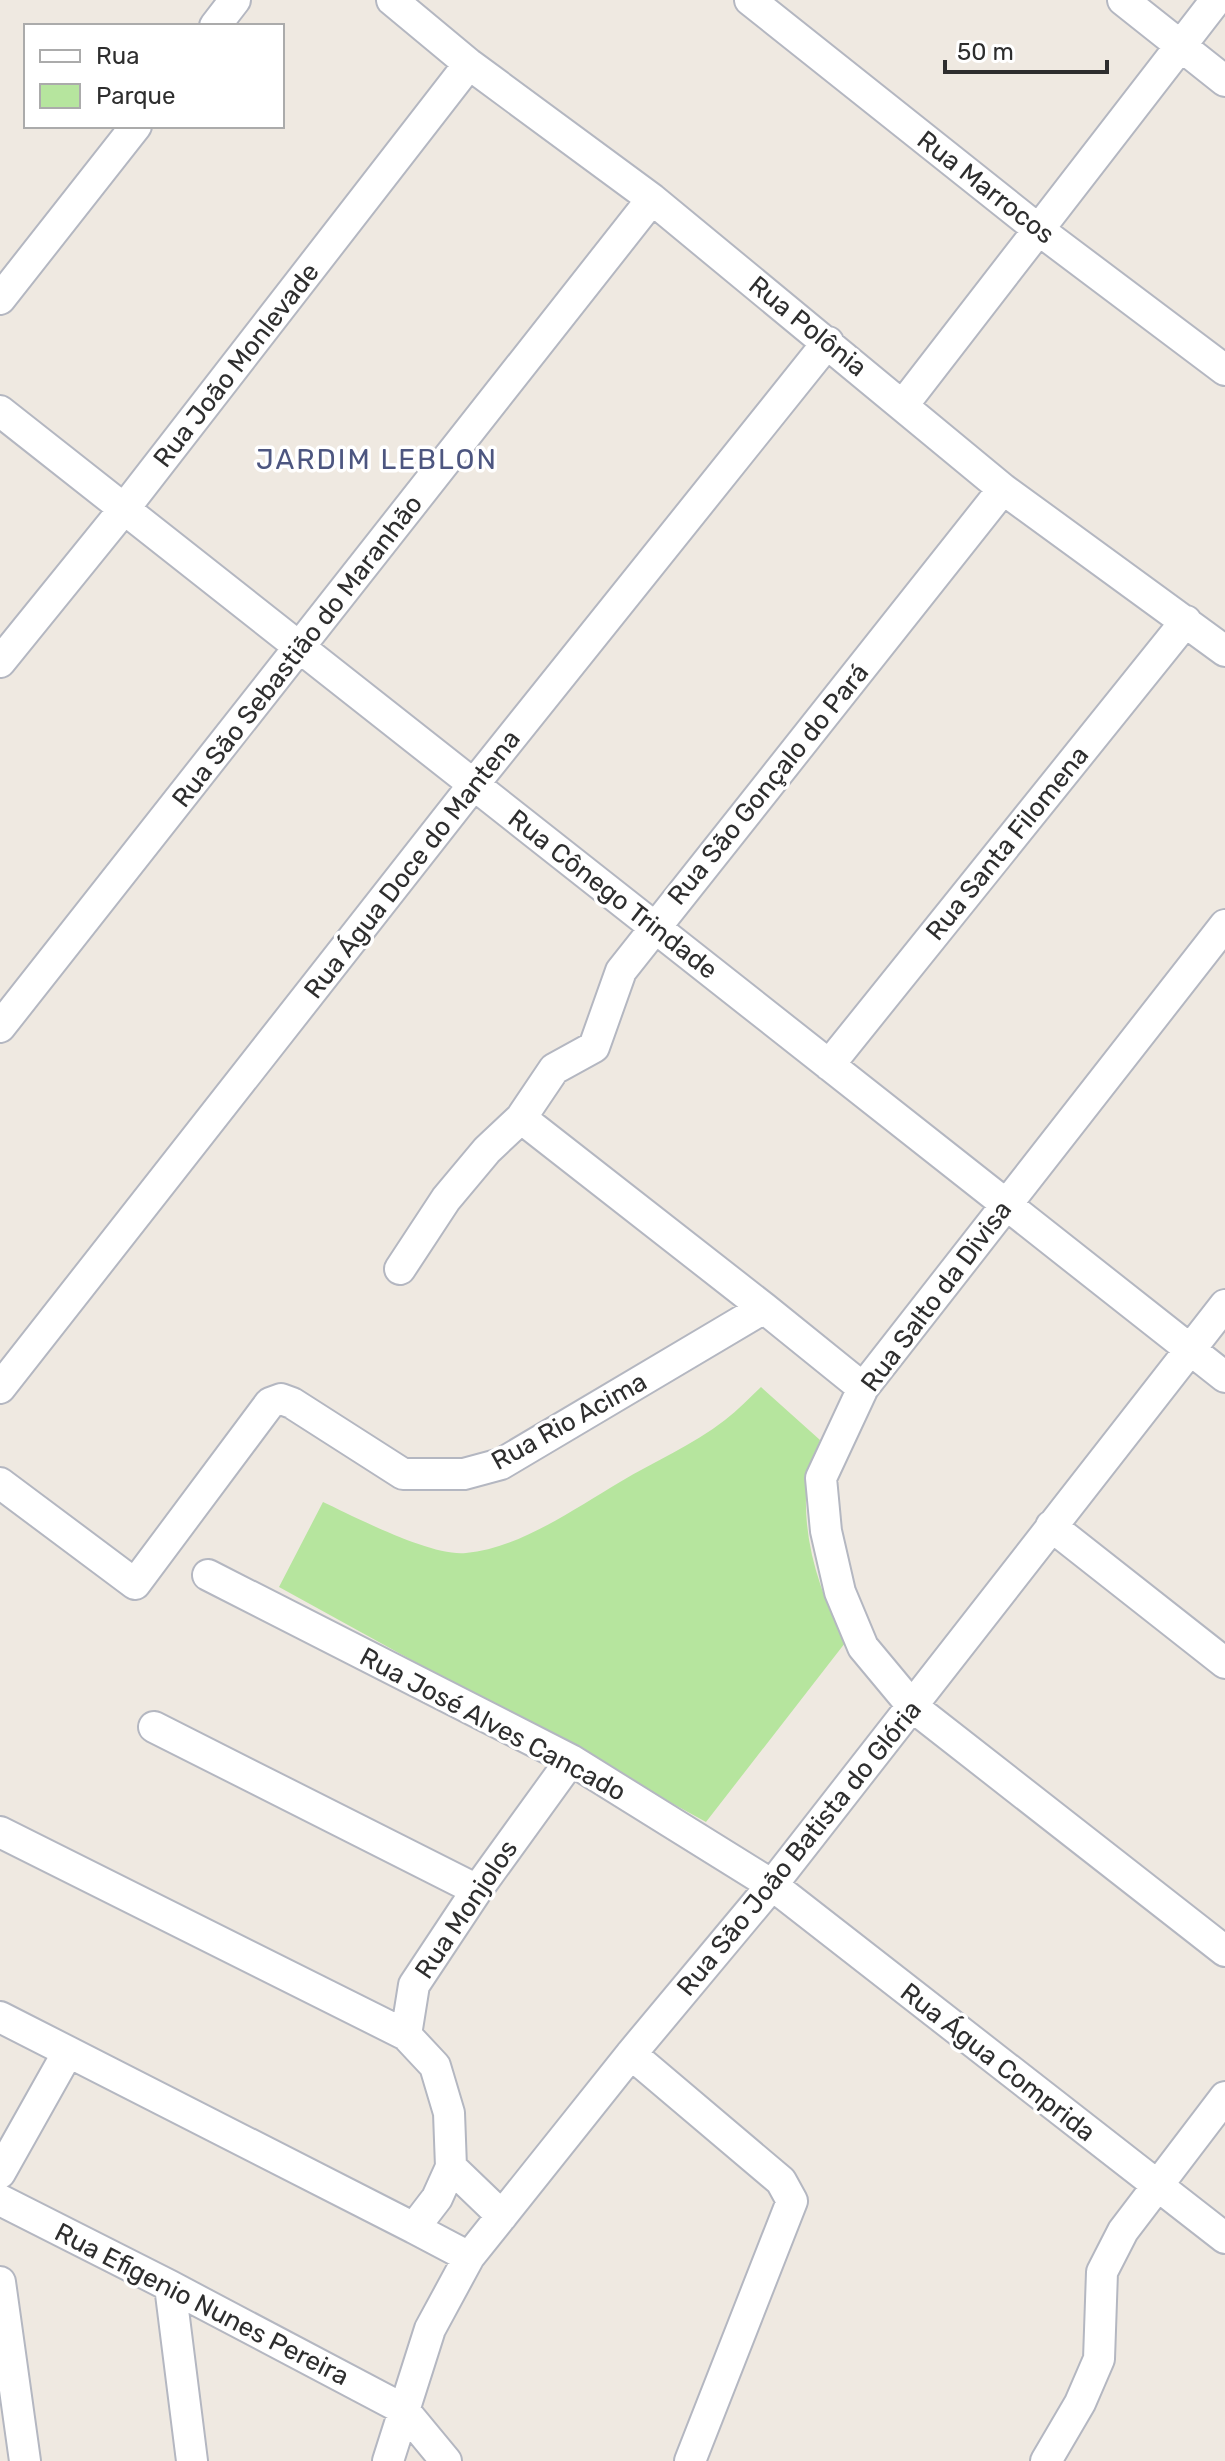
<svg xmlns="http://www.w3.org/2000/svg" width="1225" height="2461" font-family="Rubik,sans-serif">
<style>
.green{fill:#b6e59e}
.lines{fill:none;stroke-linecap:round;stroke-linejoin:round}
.minor-casing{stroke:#b4b7c1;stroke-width:34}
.minor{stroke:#fff;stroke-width:30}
.labels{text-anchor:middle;stroke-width:7;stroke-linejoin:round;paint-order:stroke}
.street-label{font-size:26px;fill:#2e2e2e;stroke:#fff}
.neighbourhood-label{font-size:28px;letter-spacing:2px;fill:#4d5680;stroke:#fff}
</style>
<rect width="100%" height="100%" fill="#efe9e1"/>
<path class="green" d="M761,1387L820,1440C816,1453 808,1468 807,1481C801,1538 820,1593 845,1643L706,1822L279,1587L323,1502C355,1517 432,1557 466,1553C520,1548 574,1509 620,1482C655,1461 693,1445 725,1420C738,1410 749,1398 761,1387Z"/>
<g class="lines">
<g class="minor-casing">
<path id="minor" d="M392,0L469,64L652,199L1003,489L1225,651
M750,0L1039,230L1225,370
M1123,0L1225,81
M215,26L235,0
M0,299L136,126
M903,405L1216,0
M0,411L1225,1377
M0,662L124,509L469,64
M1225,925L863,1388L821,1478L826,1531L840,1592L863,1647L913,1707L1225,1951
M0,1027L652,199
M829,1065L1186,621
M521,1118L764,1308L863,1388
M400,1269L446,1199L487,1150L521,1118L554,1069L594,1047L621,971L1003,489
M0,1388L474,784L828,342
M0,1483L135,1584L270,1403L281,1399L292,1403L403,1474H464L501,1464L764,1308
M1051,1526L1225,1663
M208,1575L571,1760L772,1885L1225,2238
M154,1727L477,1890
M0,1832L406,2035
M0,2017L414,2228
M631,2054L781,2181L792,2201L690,2461
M451,2167L502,2216
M0,2173L68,2052
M0,2200L170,2286L403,2409L446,2461
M469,2257L414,2228L437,2198L451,2167L449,2113L435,2066L406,2035L414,1985L477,1890L571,1760
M0,2282L25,2461
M170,2286L192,2461
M388,2461L430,2329L469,2257L631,2054L772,1885L1225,1305
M1046,2461L1080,2403L1099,2359L1102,2272L1123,2231L1225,2097"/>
</g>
<use href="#minor" class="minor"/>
</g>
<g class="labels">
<g class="street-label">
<text transform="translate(986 187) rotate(38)" y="9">Rua Marrocos</text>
<text transform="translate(808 326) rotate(39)" y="9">Rua Polônia</text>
<text transform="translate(236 365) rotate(-52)" y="9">Rua João Monlevade</text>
<text transform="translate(297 651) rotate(-52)" y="9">Rua São Sebastião do Maranhão</text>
<text transform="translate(768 784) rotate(-51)" y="9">Rua São Gonçalo do Pará</text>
<text transform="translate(1007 843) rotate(-51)" y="9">Rua Santa Filomena</text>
<text transform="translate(412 864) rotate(-52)" y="9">Rua Água Doce do Mantena</text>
<text transform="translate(613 894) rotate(38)" y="9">Rua Cônego Trindade</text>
<text transform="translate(936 1296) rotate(-53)" y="9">Rua Salto da Divisa</text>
<text transform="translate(569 1421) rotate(-29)" y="9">Rua Rio Acima</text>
<text transform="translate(493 1724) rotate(28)" y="9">Rua José Alves Cancado</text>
<text transform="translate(799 1848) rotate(-51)" y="9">Rua São João Batista do Glória</text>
<text transform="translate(466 1909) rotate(-56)" y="9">Rua Monjolos</text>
<text transform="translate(998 2062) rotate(38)" y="9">Rua Água Comprida</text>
<text transform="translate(202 2304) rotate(27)" y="9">Rua Efigenio Nunes Pereira</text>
</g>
<g class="neighbourhood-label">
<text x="377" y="469">JARDIM LEBLON</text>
</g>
</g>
<rect x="24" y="24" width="260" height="104" fill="#ffffff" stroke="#ababab" stroke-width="2"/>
<rect x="40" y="50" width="40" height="12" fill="#ffffff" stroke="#ababab" stroke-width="2"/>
<text x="96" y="64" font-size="24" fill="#2e2e2e">Rua</text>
<rect x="40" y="84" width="40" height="24" fill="#b6e59e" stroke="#ababab" stroke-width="2"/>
<text x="96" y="104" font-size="24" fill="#2e2e2e">Parque</text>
<path d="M945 60v12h162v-12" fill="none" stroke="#2e2e2e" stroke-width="4"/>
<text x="957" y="60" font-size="24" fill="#2e2e2e" stroke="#ffffff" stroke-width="6" paint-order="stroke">50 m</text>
</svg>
